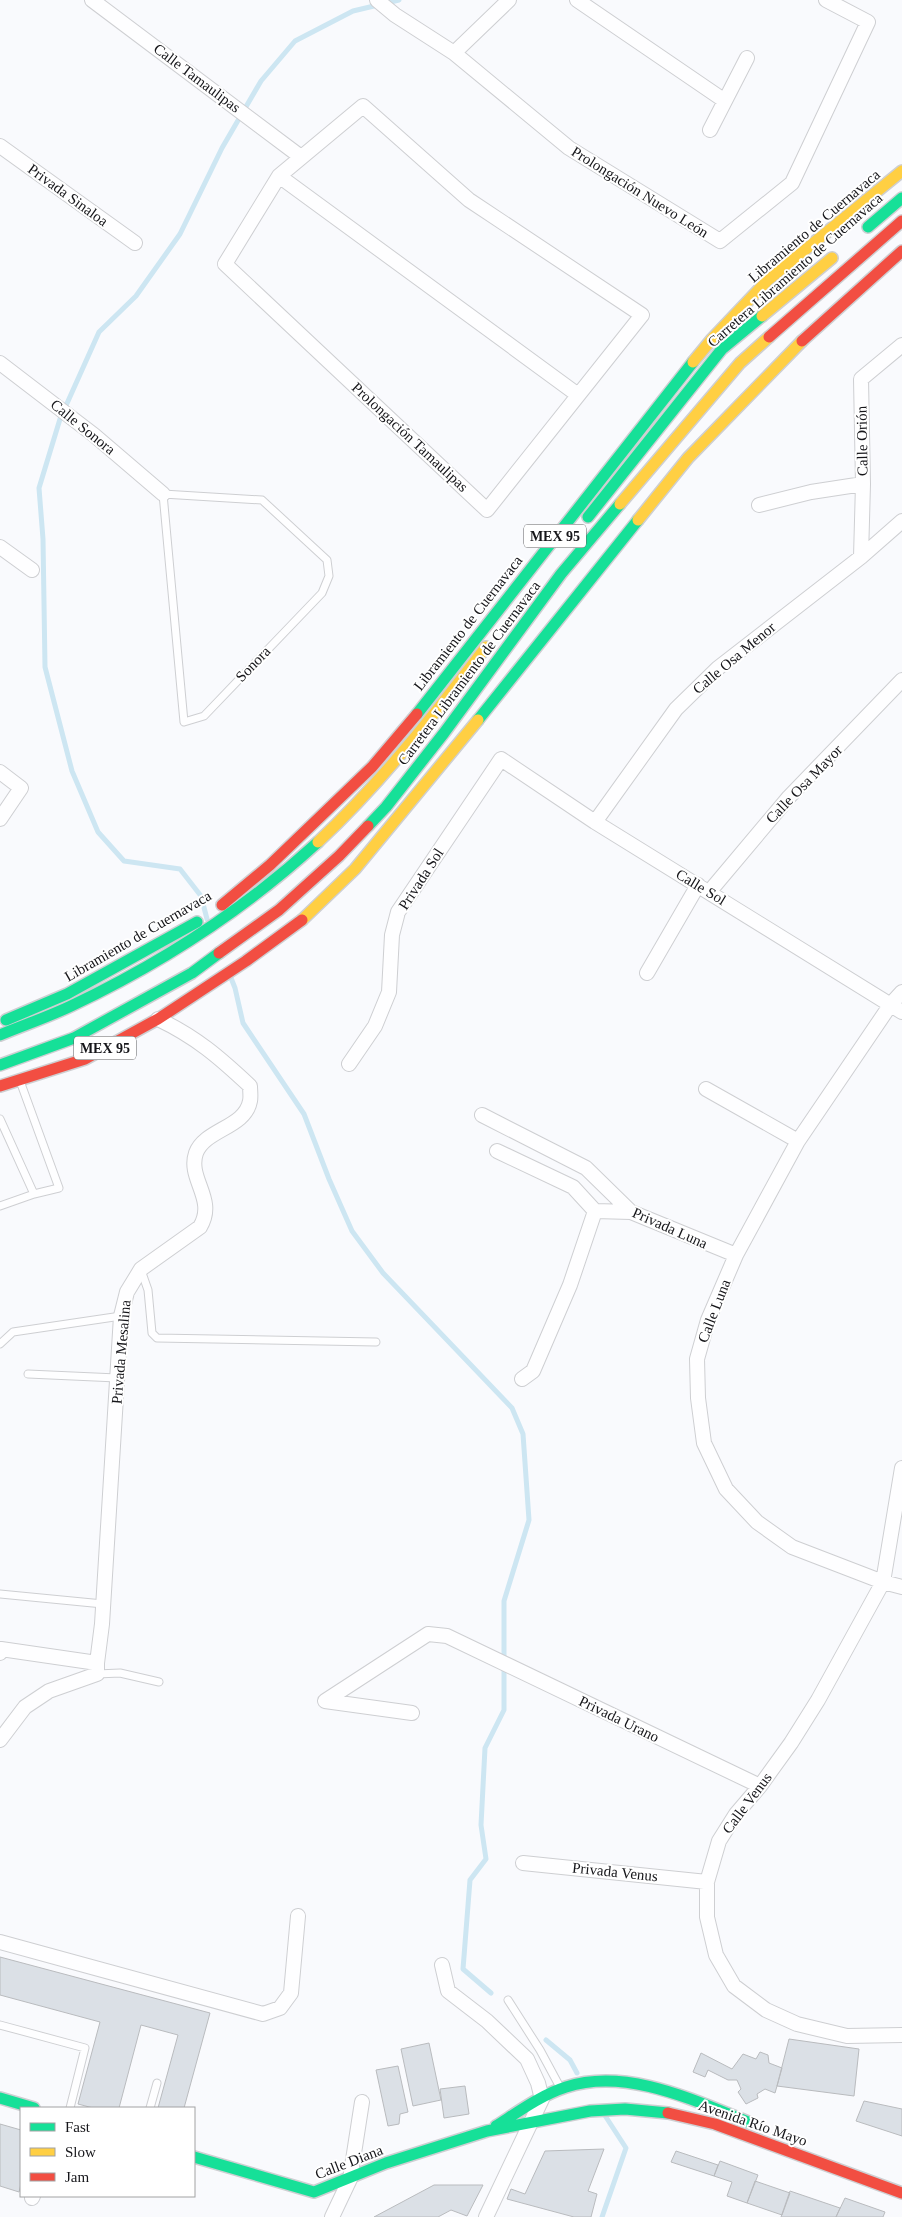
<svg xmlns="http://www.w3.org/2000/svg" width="902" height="2217" font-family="'Times New Roman',serif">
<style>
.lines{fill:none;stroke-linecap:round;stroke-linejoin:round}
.stream{stroke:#cde6f2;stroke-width:5}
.building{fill:#dbe0e6;stroke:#b9bbbe}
.lane-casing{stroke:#cecfd2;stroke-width:9}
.street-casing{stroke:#cecfd2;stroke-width:16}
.fast-casing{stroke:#cecfd2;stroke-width:14}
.slow-casing{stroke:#cecfd2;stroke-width:14}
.jam-casing{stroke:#cecfd2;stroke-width:14}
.lane{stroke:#fefeff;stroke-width:7}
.street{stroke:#fefeff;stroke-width:14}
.fast{stroke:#16e098;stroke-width:11}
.slow{stroke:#ffcf43;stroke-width:11}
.jam{stroke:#f24e42;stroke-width:11}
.labels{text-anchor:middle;stroke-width:4;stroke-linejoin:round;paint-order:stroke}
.shield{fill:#fff;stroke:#5c5c5f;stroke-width:1}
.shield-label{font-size:14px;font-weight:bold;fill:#16161a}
.street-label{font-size:15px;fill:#16161a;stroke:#fff}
</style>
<rect width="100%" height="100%" fill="#f9fafd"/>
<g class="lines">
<path class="stream" d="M207,919L201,896L180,869L124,861L98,832L72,771L45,667L43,539L39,488L60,419L99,332L136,296L180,234L222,148L261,81L295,41L353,11L399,0
M231,978L235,988L243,1023L304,1114L329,1179L352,1231L383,1273L512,1408L523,1434L529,1520L504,1601V1710L485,1748L481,1825L486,1859L470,1880L463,1969L491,1993
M546,2040L570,2060L577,2073
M602,2217L626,2148L604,2114"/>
</g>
<path class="building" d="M0,1957L210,2013L184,2108H158L178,2035L141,2025L119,2108H93L78,2104L100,2022L0,1995Z
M789,2039L859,2049L854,2096L777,2086Z
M429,2043L441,2100L413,2106L401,2049Z
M760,2052L768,2055L769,2063L782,2068L777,2086L775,2093L765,2089L757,2094L758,2098L746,2104L738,2092L741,2089L737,2080H728L708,2070L705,2077L693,2072L701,2053L732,2069L743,2054L756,2059Z
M398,2066L408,2112L400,2114L399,2124L388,2126L376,2070Z
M465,2086L469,2114L444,2118L440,2089Z
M864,2101L902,2109V2136L856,2121Z
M0,2124L21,2130V2184L19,2192L0,2186Z
M604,2149L588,2191L597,2194L591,2217H574L507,2199L511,2189L525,2194L545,2151Z
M676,2151L718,2165L714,2176L671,2162Z
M720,2161L758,2175L747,2203L727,2196L732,2182L714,2176Z
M755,2181L790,2193L782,2215L747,2203Z
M434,2185H483L467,2216L451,2210L438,2217H374Z
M790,2191L840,2208L836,2217H781Z
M845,2198L885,2212L883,2217H836Z"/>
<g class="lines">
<g class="lane-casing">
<path id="lane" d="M163,494L262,500L327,560L329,576L322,593L204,716L184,722Z
M0,1119L34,1194L59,1188L20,1081
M0,1206L34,1194
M141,1270L148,1290L152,1333L157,1338L376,1342
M0,1344L13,1332L121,1316
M28,1374L117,1378
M0,1594L103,1604
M97,1674L120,1673L159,1682
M508,2000L540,2050L561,2089
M0,2025L85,2048L70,2108
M150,2108L157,2083"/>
</g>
<g class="street-casing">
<path id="street" d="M92,0L301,157
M377,0L395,15L454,53L569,148L720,241L792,183L868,22L826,0
M577,0L725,101
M454,53L509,0
M363,106L469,200L642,315L487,510L225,264L279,176Z
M710,130L747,58
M0,146L135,243
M279,176L578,395
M0,363L94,435L163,494
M759,505L811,492L863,484
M0,547L32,570
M861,557L863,484L861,379L902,345
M0,772L21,788L0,819
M595,822L676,709L718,668L861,557L902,521
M710,891L789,797L902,680
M647,973L698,885
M902,992L891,1004L798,1141L736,1255L708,1320L697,1359L698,1398L704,1443L726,1489L757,1522L792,1547L883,1582L902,1587
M349,1064L375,1026L389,992L392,935L398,912L501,759L595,822L902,1012
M706,1089L798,1141
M482,1115L586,1168L631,1212L736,1255
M497,1151L573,1187L595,1211
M522,1379L533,1371L570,1285L595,1211L631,1212
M902,1468L883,1582L818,1700L791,1743L760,1786L736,1814L719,1841L707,1882V1917L716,1955L734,1986L766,2010L797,2024L847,2036L902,2035
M0,1653L1,1649L97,1663L102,1624L121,1316L127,1292L141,1269L200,1227C217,1199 187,1179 196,1153C205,1129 245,1128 250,1101C251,1097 250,1090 250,1086C219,1057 196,1037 158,1019
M412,1713L325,1701L428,1634L447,1636L760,1786
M0,1740L25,1707L49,1691L97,1674V1663
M523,1863L707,1882
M0,1942L263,2014L280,2008L291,1993L298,1916
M442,1965L448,1991L487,2021L527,2059L538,2083L542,2099L486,2217
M32,2198L33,2196
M332,2217L350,2179L362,2102"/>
</g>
<g class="fast-casing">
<path id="fast" d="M868,227L902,198
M588,517L722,349L762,316
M417,714L693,362
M478,720L638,520
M368,826L386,807L444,733L561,574L620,504
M6,1020L67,994L197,922
M0,1035C24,1025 48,1017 71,1006C160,964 245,909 318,842
M0,1065L74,1038L192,973L219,953
M0,2098L34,2108
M496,2126C518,2112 541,2095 566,2087C627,2067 695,2101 751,2123
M194,2157L314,2192L386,2163L487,2131L590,2111L625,2109L668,2113"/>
</g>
<g class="slow-casing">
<path id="slow" d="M762,316L832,258
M693,362L712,339L768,280L902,171
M620,504L740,363L769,337
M638,520L688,458L802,341
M318,842C381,783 434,715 486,647
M302,920L355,869L478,720"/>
</g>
<g class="jam-casing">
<path id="jam" d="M769,337L902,221
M802,341L902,251
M222,905L270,865L372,767L417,714
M219,953L279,910L339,856L368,826
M0,1086L85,1059L158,1019L246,961L302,920
M668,2113L715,2124L902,2193"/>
</g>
<use href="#lane" class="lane"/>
<use href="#street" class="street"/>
<use href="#fast" class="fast"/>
<use href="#slow" class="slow"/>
<use href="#jam" class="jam"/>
</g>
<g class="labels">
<g class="shield">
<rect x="524" y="524.5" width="62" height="23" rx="4"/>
<rect x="74" y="1036.5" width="62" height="23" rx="4"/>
</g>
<g class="shield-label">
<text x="555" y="541">MEX 95</text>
<text x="105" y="1053">MEX 95</text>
</g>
<g class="street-label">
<text transform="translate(197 78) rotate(37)" y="5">Calle Tamaulipas</text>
<text transform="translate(640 192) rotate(32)" y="5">Prolongación Nuevo León</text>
<text transform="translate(68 195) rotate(36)" y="5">Privada Sinaloa</text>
<text transform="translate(814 226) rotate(-40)" y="5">Libramiento de Cuernavaca</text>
<text transform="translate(795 270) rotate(-41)" y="5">Carretera Libramiento de Cuernavaca</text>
<text transform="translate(83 427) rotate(39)" y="5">Calle Sonora</text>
<text transform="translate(410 437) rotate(43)" y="5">Prolongación Tamaulipas</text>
<text transform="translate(862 441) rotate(-91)" y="5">Calle Orión</text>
<text transform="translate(468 623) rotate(-52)" y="5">Libramiento de Cuernavaca</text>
<text transform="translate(734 658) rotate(-40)" y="5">Calle Osa Menor</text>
<text transform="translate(253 664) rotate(-46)" y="5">Sonora</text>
<text transform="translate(469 673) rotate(-53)" y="5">Carretera Libramiento de Cuernavaca</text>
<text transform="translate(804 784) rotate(-46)" y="5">Calle Osa Mayor</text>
<text transform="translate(421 879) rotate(-57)" y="5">Privada Sol</text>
<text transform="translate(701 887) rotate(31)" y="5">Calle Sol</text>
<text transform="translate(138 936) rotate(-30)" y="5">Libramiento de Cuernavaca</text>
<text transform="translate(670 1228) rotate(24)" y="5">Privada Luna</text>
<text transform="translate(714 1311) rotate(-69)" y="5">Calle Luna</text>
<text transform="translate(121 1352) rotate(-85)" y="5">Privada Mesalina</text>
<text transform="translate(619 1719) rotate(26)" y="5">Privada Urano</text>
<text transform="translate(747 1803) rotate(-53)" y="5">Calle Venus</text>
<text transform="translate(615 1872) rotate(6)" y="5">Privada Venus</text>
<text transform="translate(753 2123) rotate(19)" y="5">Avenida Río Mayo</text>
<text transform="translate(349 2162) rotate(-21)" y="5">Calle Diana</text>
</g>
</g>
<rect x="20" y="2107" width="175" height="90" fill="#ffffff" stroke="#a2a2a3"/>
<rect x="30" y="2123" width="25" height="8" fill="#16e098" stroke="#a2a2a3"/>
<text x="65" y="2132" font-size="15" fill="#16161a">Fast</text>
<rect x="30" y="2148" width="25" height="8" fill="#ffcf43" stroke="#a2a2a3"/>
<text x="65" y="2157" font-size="15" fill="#16161a">Slow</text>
<rect x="30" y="2173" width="25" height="8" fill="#f24e42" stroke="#a2a2a3"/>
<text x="65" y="2182" font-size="15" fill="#16161a">Jam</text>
</svg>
